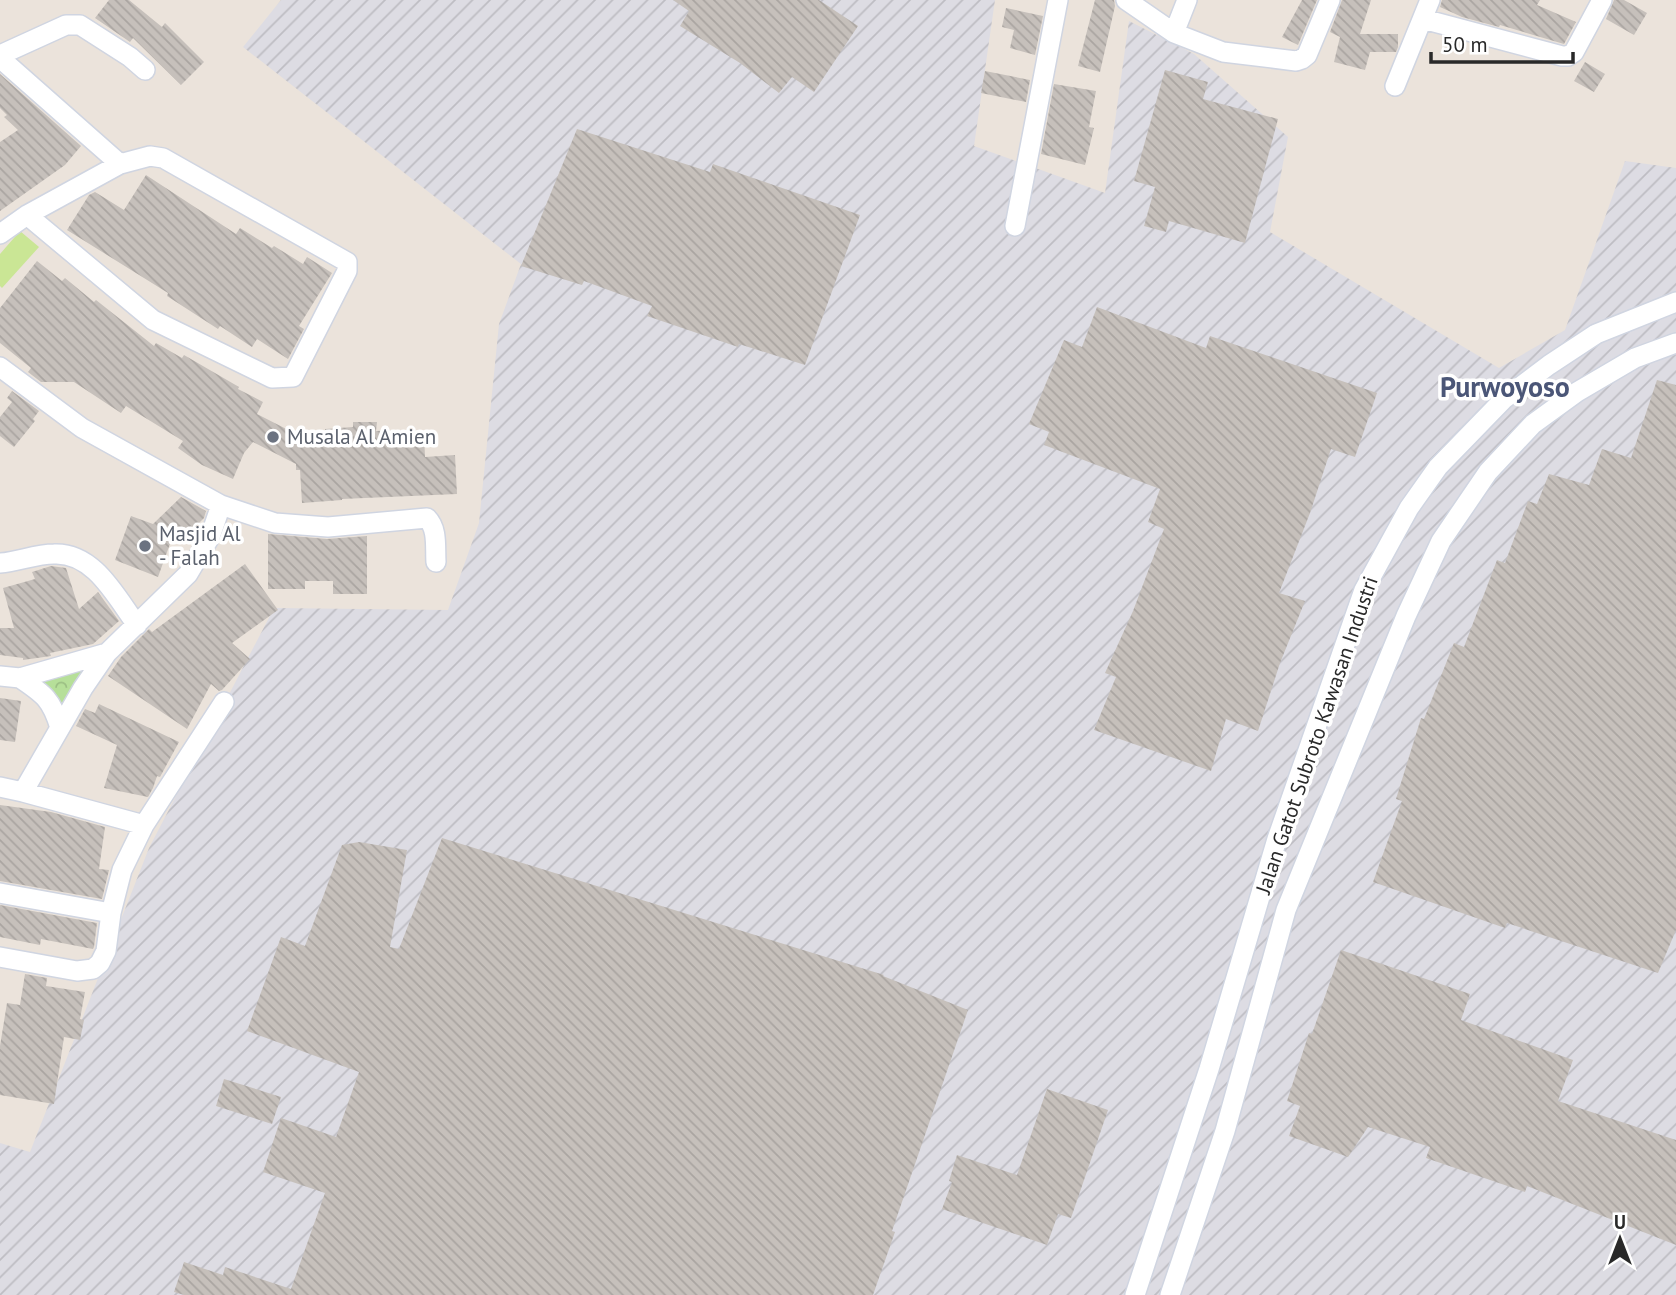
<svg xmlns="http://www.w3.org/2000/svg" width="1676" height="1295" font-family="'PT Sans',sans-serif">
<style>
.industrial{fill:url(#industrial-furrows)}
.park{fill:url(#park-crowns)}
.pitch{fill:#cae695}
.building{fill:url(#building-back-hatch)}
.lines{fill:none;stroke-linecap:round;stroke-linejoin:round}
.minor-casing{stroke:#d0d5e1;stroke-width:22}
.minor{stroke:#fff;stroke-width:19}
.worship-dot{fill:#6b7280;stroke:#fff;stroke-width:2.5}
.labels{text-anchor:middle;stroke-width:7;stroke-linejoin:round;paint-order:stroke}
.worship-label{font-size:21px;fill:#5b616d;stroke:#fff;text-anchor:start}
.street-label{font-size:21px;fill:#292929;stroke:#fff}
.district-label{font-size:28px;font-weight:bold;fill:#4b5677;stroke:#fff}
</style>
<defs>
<pattern id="industrial-furrows" width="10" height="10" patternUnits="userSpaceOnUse" patternTransform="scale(1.75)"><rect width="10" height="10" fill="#dddce3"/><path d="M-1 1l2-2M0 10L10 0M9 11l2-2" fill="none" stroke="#bebdc3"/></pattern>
<pattern id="park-crowns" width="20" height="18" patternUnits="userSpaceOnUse" patternTransform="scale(1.75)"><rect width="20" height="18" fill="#b6df99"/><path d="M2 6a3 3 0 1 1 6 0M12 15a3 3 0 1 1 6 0" fill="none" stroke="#9cbf84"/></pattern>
<pattern id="building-back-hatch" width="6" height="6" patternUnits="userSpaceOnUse" patternTransform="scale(1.75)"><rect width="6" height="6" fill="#c6c0bb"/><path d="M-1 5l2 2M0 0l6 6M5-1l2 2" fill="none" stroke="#aaa5a1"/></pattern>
</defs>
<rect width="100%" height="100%" fill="#ebe3db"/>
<path class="industrial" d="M281,0H995L974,146L1105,193L1129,21L1194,54L1288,137L1270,232L1499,368L1565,330L1625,161L1676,168V1295H0V1143L30,1152L149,848L274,608L448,610L479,523L499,324L521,264L243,47Z"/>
<path class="park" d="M99,657L66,711L32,682Z"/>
<path class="pitch" d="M20,231L39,247L2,288L0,286V254Z"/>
<path class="building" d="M109,0H129L162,27L165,23L204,62L181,85L133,38L130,42L95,18Z
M673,0H819L858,26L814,92L792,77L779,93L740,63L680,26L689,11Z
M1095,0H1114L1115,6L1100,72L1078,66Z
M1302,0H1317L1298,45L1282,37Z
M1342,0H1371L1360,34H1398V47L1396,52H1370L1365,70L1334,62L1340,37L1330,32Z
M1442,0H1540L1537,5L1576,22L1564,44L1500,25L1499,27L1462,17L1440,7Z
M1614,0H1624L1647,13L1634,35L1606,19Z
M1006,8L1043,16L1035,55L1010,48L1014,30L1002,27Z
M1585,62L1605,74L1594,92L1574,81Z
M1165,70L1208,82L1203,99L1278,119L1245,243L1169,221L1166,232L1144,226L1155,187L1134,181Z
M985,71L1030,80L1026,102L981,93Z
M0,74L81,146L65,165L0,211V142L18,130L4,117L7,115L0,108Z
M1054,84L1096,91L1089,127L1094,128L1085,165L1041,154Z
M577,129L710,172L713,164L860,215L805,365L739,344L738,347L647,316L652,306L584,281L582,285L521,266Z
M146,175L236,234L240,228L272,248L274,246L303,264L307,257L332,273L299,326L304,329L288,359L257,339L252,347L220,326L218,329L167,296L168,293L67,230L89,195L95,192L124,210Z
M37,261L62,281L65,278L94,302L96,300L154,346L156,343L182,358L184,355L239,387L238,389L263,402L257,414L300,436L325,435V429L353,427V422H377L376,431L401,430V433L424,432L425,457L455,455L457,494L342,499V500L302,503L300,470H296V464L253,442L244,453L233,479L202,465L178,448L183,441L126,406L121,413L74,382H41L28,372L31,368L0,343V308Z
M1097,307L1206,348L1210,336L1377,393L1355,457L1331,449L1310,513L1279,593L1305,601L1280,663L1258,731L1226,719L1211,771L1094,730L1116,677L1105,673L1133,611L1164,529L1148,522L1160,489L1044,445L1049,432L1029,424L1064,340L1082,347Z
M1657,380L1676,385V930L1658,973L1507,923L1505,928L1373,882L1402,801L1396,799L1421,718L1424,719L1454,643L1464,647L1497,560L1505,563L1528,501L1537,504L1549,474L1589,485L1602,449L1631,458Z
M12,391L39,411L33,419L35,421L14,447L0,436V417L12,402L7,398Z
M181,497L206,511L204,518L184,538L175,530L158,577L115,560L131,516L153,524Z
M268,534L327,539L367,536V594H333V581H305V589H268Z
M245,564L278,610L232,643L250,659L222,690L219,691L211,684L187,729L108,676L121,657L149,629L152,632Z
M51,566L66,568L79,609L98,592L119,621L93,644L50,653L51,656L23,660V658L0,655V628H14L3,588L35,579L32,572Z
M0,698L21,701L15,742L0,740Z
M99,704L179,742L160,777L157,776L153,788L148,797L104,788L117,745L76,726L85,709L95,713Z
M0,805L51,812L105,827L99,869L109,870L102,899L0,881Z
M442,838L884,975L883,976L968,1010L892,1231L895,1232L873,1295H184L174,1292L184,1262L223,1275L225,1267L291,1289L325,1193L263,1172L281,1118L336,1137L359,1072L247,1031L281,937L305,946L342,845L359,842L407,850L390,947L399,949Z
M0,905L97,923L94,947L93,949L41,939L40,945L0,937Z
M1341,950L1470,994L1461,1020L1573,1060L1558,1101L1676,1140V1245L1527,1186L1525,1192L1426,1158L1430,1147L1368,1127L1348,1157L1289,1136L1300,1106L1287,1101L1309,1033L1312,1034Z
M25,974L47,978L46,986L85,992L80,1019L84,1020L80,1040L64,1037L54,1104L0,1095V1046L7,1003L20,1005Z
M224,1079L281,1097L272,1124L216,1106Z
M1047,1089L1108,1110L1071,1218L1058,1214L1047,1245L942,1209L952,1182L949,1181L957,1155L1017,1175Z"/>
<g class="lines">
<g class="minor-casing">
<path id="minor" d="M1126,0L1174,33L1223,52L1296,61L1302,59L1307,55L1330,0
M1423,19L1562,56H1568L1574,52L1602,0
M1174,33L1187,0
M0,55L66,25H80L130,57L145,70
M0,58L120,164
M1395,86L1430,0
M1015,226L1058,0
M0,234L27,215L120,164L150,156L163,158L347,262V271L293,377L272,378L153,320L27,215
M0,367L82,428L221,505L275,523L328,527L427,518C438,529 435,547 436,562
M0,563C18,562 35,554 54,554C94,552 116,597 137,625
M0,676L20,678L107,653
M20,678C44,694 52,700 60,728
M0,787L23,792L144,825
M23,792L83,688L107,653L188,574L210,537L221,505
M0,893L111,913
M0,957L77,971L93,969L100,963L106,951L111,913L122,870L144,825L224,702
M1135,1295L1209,1069L1277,839L1364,590L1409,508L1438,467L1504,399L1549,365L1596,334L1676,302
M1170,1295L1225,1131L1286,910L1406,616L1441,541L1488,472L1533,424L1577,392L1635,358L1676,343"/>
</g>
<use href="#minor" class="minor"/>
</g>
<g class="worship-dot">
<circle cx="273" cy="437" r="7"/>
<circle cx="145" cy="546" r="7"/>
</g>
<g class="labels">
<g class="worship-label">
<text x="287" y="444">Musala Al Amien</text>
<text x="159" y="541">Masjid Al<tspan x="159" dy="24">- Falah</tspan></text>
</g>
<g class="street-label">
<text transform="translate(1317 735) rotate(-71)" y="7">Jalan Gatot Subroto Kawasan Industri</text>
</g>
<g class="district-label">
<text x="1505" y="397">Purwoyoso</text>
</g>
</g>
<g transform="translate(1620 1239)" stroke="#ffffff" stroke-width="5" paint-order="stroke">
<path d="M0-5L12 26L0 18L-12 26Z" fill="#292929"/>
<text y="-10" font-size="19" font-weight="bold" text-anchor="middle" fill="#292929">U</text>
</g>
<path d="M1431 52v10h142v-10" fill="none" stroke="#292929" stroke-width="3.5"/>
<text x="1442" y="52" font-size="21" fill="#292929" stroke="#ffffff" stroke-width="5" paint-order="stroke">50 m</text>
</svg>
